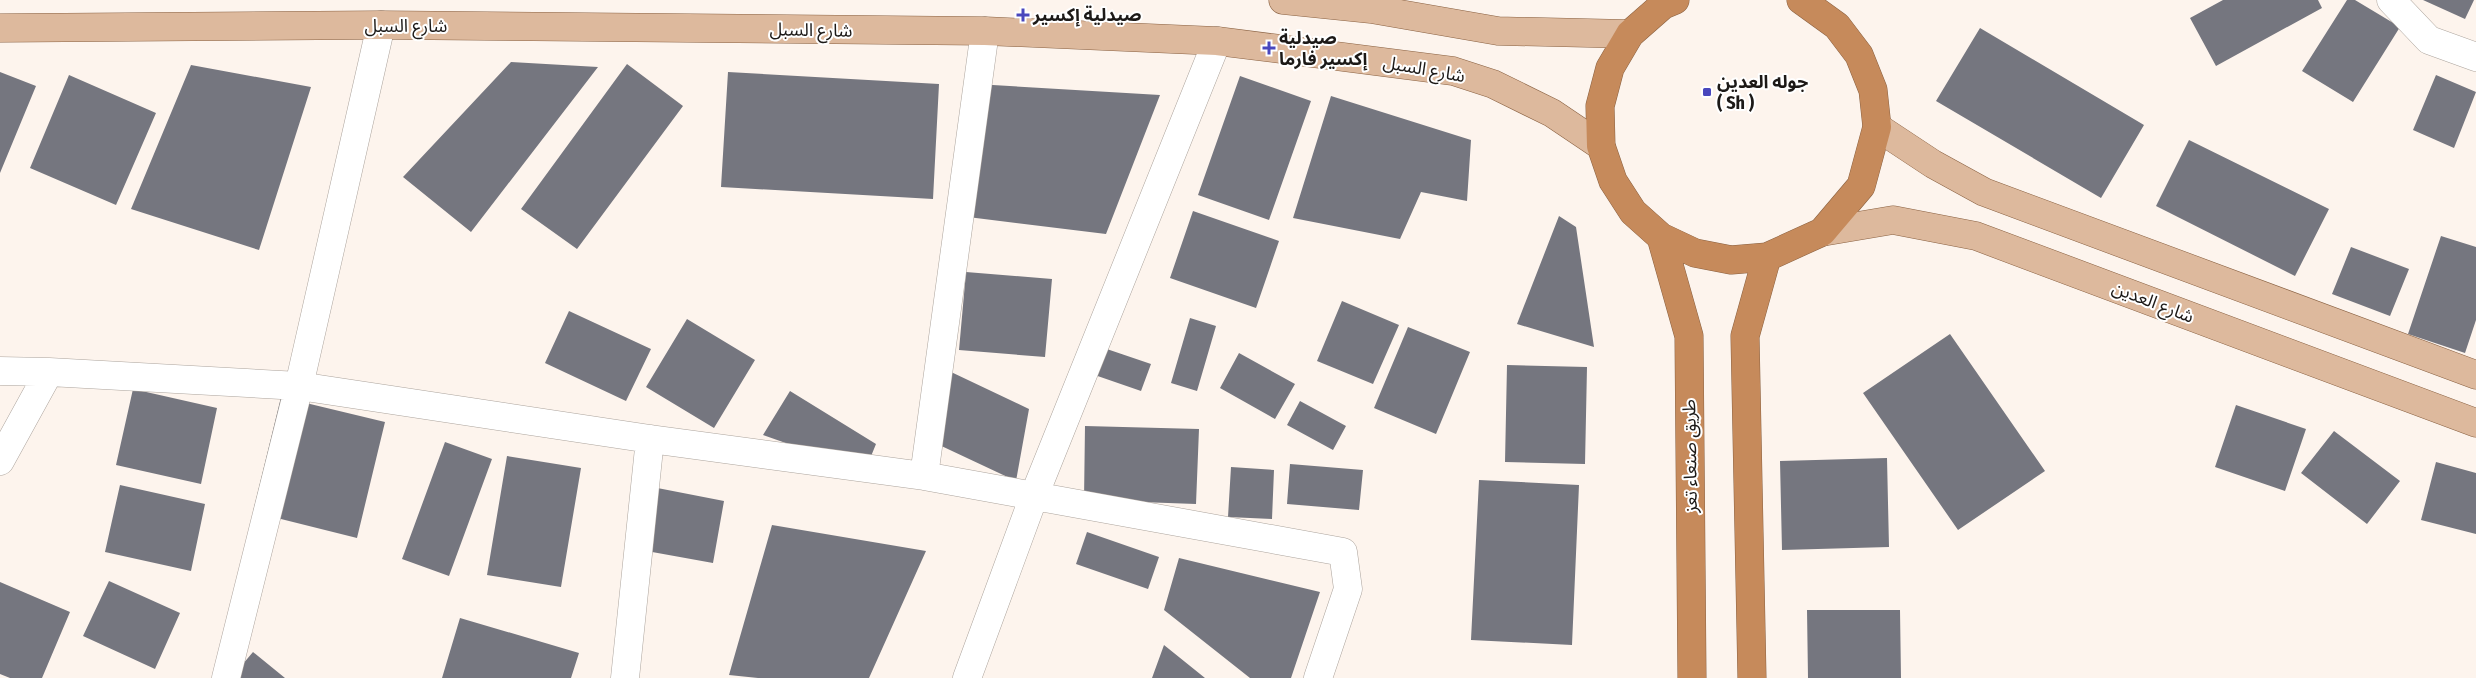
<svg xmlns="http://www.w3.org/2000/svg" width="2476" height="678" font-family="'Fira Sans Condensed','Noto Sans Arabic',sans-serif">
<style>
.building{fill:#75767f}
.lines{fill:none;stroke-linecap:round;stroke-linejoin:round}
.street-casing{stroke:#aca49d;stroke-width:29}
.primary-casing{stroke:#8a6243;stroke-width:29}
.highway-casing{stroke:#8a6243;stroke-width:29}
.street{stroke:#fff;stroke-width:28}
.primary{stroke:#ddb99d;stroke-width:28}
.highway{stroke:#c68a5b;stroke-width:28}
.poi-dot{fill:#4947bd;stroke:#fff;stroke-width:2}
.labels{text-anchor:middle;stroke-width:4;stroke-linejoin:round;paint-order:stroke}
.poi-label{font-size:18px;font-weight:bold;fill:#1c1917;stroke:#fff;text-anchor:start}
.street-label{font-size:18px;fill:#1c1917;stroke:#fff}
</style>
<rect width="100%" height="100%" fill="#fdf4ed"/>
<path class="building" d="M2223,0H2318L2322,8L2216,66L2190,18Z
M2347,0H2355L2400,27L2353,102L2302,71Z
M2423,0H2474L2465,19Z
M1980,28L2144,125L2101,198L1936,101Z
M511,62L598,67L471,232L403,177Z
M627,64L683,106L577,249L521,209Z
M191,65L311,87L259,250L131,209Z
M0,72L36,86L0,173Z
M728,72L939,84L933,199L721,187Z
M69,75L156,113L116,205L30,168Z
M2436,75L2476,92L2454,148L2413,130Z
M1240,76L1311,101L1269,220L1198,195Z
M976,84L1160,95L1106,234L968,217Z
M1331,96L1471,140L1467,201L1421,192L1400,239L1293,218Z
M2189,140L2329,209L2295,276L2156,206Z
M1193,211L1279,241L1256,308L1170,278Z
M1559,216L1576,227L1594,347L1517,324Z
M2441,236L2476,247V320L2465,353L2408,334Z
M2351,247L2409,269L2390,316L2332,294Z
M966,272L1052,279L1045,357L959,350Z
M1342,301L1399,325L1373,384L1317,361Z
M569,311L651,349L626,401L545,363Z
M1190,318L1216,326L1197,391L1171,383Z
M687,319L755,360L714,428L646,387Z
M1408,327L1470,352L1436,434L1374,408Z
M1950,334L2045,471L1958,530L1863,393Z
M1095,345L1151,364L1141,391L1086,372Z
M1239,353L1295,384L1275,419L1220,388Z
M930,362L1029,409L1016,481L918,435Z
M1507,365L1587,367L1585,464L1505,462Z
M133,389L217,408L201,484L116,465Z
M790,391L876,444L865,471L763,435Z
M281,397L385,422L357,538L253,512Z
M1300,401L1346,426L1333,450L1287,425Z
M2236,405L2306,429L2285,491L2215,467Z
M1085,426L1199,429L1196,504L1084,500Z
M2334,431L2400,481L2367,524L2301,473Z
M445,442L492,459L449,576L402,559Z
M507,456L581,468L561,587L487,575Z
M1887,458L1889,547L1782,550L1780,461Z
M2436,462L2476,473V534L2421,520Z
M1290,464L1363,470L1359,510L1287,504Z
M1231,467L1274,470L1272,519L1228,517Z
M1479,480L1579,485L1572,645L1471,640Z
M120,485L205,504L191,571L105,552Z
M642,485L724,501L713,563L630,548Z
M772,525L926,551L869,678H758L729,675Z
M1087,532L1159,557L1148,589L1076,564Z
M1179,558L1320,592L1291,678H1250L1164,610Z
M109,581L180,613L155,669L83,636Z
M0,582L70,612L42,678H10L0,674Z
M1807,610H1900L1901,678H1808Z
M460,618L579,653L571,678H442Z
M1164,645L1205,678H1152Z
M253,652L285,678H231Z"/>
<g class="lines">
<g class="street-casing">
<path id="street" d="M2391,0L2429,40L2476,57
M0,371L49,372L299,386L650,439L924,476L1343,552L1348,589L1318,678
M0,461L49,372
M924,476L985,31
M226,678L299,386L381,25
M625,678L650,439
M967,678L1034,496L1217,41"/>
</g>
<g class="primary-casing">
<path id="primary" d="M1283,0L1371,9L1498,31L1630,34
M0,28L381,25L985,31L1217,41L1453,71L1493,84L1552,113L1601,146
M1877,127L1933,164L1984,192L2476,375
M1822,232L1893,220L1976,236L2476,423"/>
</g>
<g class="highway-casing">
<path id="highway" d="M1675,0L1663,5L1630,34L1610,68L1600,106L1601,146L1613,181L1633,212L1661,237L1695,253L1731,260L1767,257L1822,232L1861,186L1877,127L1873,90L1859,55L1837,26L1801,0
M1661,237L1689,336L1692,678
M1752,678L1745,336L1767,257"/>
</g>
<use href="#street" class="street"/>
<use href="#primary" class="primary"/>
<use href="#highway" class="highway"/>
</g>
<g class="poi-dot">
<path d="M1020.5 7.5h5v5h5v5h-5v5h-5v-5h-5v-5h5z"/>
<path d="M1266.5 40.5h5v5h5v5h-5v5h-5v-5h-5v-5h5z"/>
<rect x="1702" y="87" width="10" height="10" rx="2.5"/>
</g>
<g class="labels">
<g class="poi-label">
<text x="1033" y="21">صيدلية إكسير</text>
<text x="1279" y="44">صيدلية<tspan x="1279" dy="21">إكسير فارما</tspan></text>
<text x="1717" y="88">جوله العدين<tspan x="1717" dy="21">( Sh )</tspan></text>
</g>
<g class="street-label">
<text x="406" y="32">شارع السبل</text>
<text transform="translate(811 30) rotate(1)" y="6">شارع السبل</text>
<text transform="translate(1424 69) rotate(10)" y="6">شارع السبل</text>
<text transform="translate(2153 302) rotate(21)" y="6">شارع العدين</text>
<text transform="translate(1690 456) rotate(-91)" y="6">طريق صنعاء تعز</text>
</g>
</g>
</svg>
